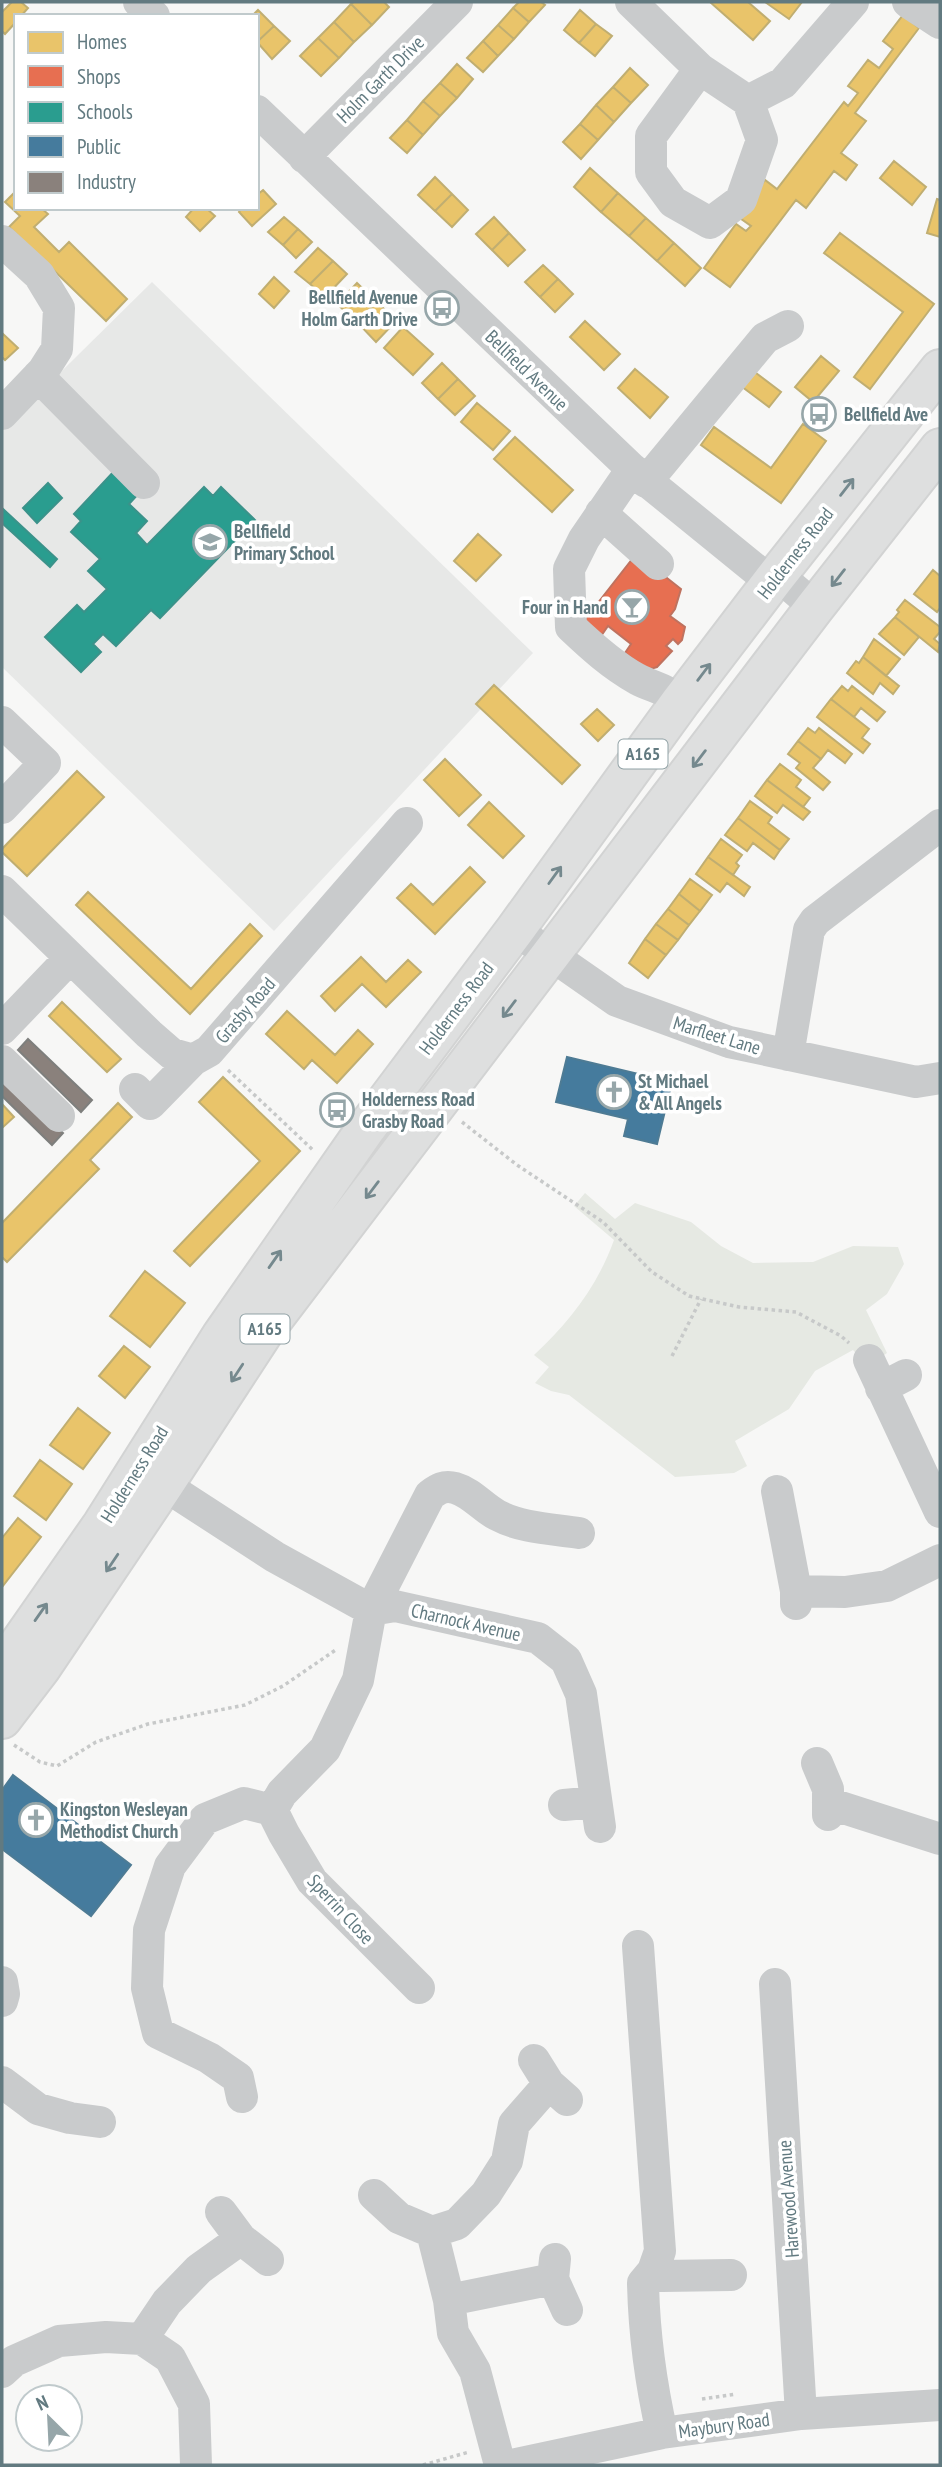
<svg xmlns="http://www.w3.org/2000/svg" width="942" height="2467" font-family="'PT Sans Narrow',sans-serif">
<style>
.built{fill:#e7e8e7}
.green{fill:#e6e9e3}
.homes{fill:#e9c46a;stroke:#c0ae71;stroke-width:2}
.shops{fill:#e76f51;stroke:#bf725f;stroke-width:2}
.schools{fill:#2a9d8f;stroke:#3b928a;stroke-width:2}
.public{fill:#457b9d;stroke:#4e7b94;stroke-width:2}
.industry{fill:#8a817c;stroke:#7e7f7d;stroke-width:2}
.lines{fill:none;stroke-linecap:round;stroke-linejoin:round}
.highway-casing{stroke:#d2d3d3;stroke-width:42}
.path{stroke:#c7c9c9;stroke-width:3.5;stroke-dasharray:3.5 3.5;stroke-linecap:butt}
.minor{stroke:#c9cbcc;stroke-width:32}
.highway{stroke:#dedfdf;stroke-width:38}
.oneway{stroke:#75898e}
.labels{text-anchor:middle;stroke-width:7;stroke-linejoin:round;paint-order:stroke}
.shield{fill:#fff;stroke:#91a2a6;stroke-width:2}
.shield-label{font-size:18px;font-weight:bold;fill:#627a80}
.street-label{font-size:19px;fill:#627a80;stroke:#fff}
.poi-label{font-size:19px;font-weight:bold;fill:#627a80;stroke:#fff;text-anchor:start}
</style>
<rect width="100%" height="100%" fill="#f7f7f6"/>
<path class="built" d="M152,282L533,653L274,931L2,667V430Z"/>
<path class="green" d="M585,1193L615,1219L635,1203L691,1222L721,1246L753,1263L813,1262L853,1246L898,1247L904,1264L887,1294L866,1310L887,1353L868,1366L853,1350L815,1371L789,1409L735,1441L747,1466L734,1473L675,1477L569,1395L551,1391L535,1383L549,1367L534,1355C569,1323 598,1285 614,1240L574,1206Z"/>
<path class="homes" d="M12,2H21L28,8L21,16H16V22L5,34L2,31V12Z
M354,2H384L389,7L372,25L351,4Z
M519,2H541L545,5L529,22L513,8Z
M710,2H748L770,21L753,40Z
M765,2H802L789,19Z
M351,4L372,25L354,42L334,22Z
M513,8L529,22L514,39L498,25Z
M258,10L274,26L257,42V16H252Z
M580,10L596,24L579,43L564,30Z
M903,15L919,28L855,113L866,121L841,153L857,165L846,180L834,171L806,208L796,200L730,287L704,268L736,224L746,231L751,226L737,216L765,180L777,189L844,102L848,106L858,93L848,86L868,60L879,68L893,49L883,41Z
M334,22L354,42L339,58L318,38Z
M596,24L612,36L595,56L579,43Z
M498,25L514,39L498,56L483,41Z
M274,26L290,41L272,59L257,42Z
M318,38L339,58L321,76L300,56Z
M483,41L498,56L483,72L467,58Z
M457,64L473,79L457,98L440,83Z
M630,68L648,85L631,103L613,87Z
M440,83L457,98L440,116L423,101Z
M613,87L631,103L614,122L596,105Z
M423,101L440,116L423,135L407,120Z
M596,105L614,122L598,140L580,124Z
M407,120L423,135L407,153L390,138Z
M580,124L598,140L581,159L563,142Z
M894,161L926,187L912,205L880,178Z
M590,168L618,193L601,212L574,187Z
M435,177L452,194L435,211L418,195Z
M263,190L276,204L252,226L239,212L242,208H257V195Z
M16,191V208H41L48,214L34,227L59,252L69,242L127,299L106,321L9,227L20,216L5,202Z
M618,193L646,218L629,236L601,212Z
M452,194L468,210L452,227L435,211Z
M937,199L940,200V237L927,233Z
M194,208H206L215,216L200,231L186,217Z
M284,217L298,229L283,245L268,232Z
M494,217L509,233L492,250L476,234Z
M646,218L674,243L657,261L629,236Z
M298,229L312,242L296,258L283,245Z
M509,233L525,250L508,266L492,250Z
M840,233L934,304L870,389L854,377L903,312L824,253Z
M674,243L701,268L685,286L657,261Z
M318,248L333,261L310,284L295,272Z
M333,261L347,274L325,297L310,284Z
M543,265L558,279L540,297L525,282Z
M274,277L289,291L274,308L259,294Z
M558,279L573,294L555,312L540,297Z
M357,283L377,302L357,322L337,304Z
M377,302L396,321L376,342L357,322Z
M585,321L620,354L604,370L570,337Z
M403,327L433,354L413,375L384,348Z
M2,333L18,348L5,360L2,357Z
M821,356L839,371L813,402L795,387Z
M442,363L458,379L438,399L422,383Z
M635,369L668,397L650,418L618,388Z
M752,370L781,392L769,407L741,386Z
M458,379L475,396L455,415L438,399Z
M477,403L510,431L493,450L461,422Z
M803,424L826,441L781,503L701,445L714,427L771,468Z
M515,437L573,490L552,512L494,459Z
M478,534L501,555L476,581L454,561Z
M933,570L940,576V608L937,612L914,594Z
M905,600L940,627V632L934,639L940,644L938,652L895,617L899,612L897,610Z
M895,617L919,637L904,655L879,634Z
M874,639L900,659L886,676L863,657Z
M863,657L899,686L893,694L880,683L873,694L847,673L856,661L859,663Z
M494,685L580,765L562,784L476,704Z
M842,686L848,691L852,686L885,712L877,721L861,708L854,717L831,699Z
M831,699L869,729L862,738L870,744L863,753L817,717Z
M597,709L614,725L598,741L581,724Z
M808,728L815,733L819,728L852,754L845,763L828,750L821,759L798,741Z
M798,741L821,759L813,768L830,782L823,790L796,768L800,763L788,754Z
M445,759L481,795L459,816L424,780Z
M780,764L801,780L796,787L810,798L803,807L767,780Z
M77,771L104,797L27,876L2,852V849Z
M767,780L810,812L803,820L783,805L777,813L755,796Z
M750,801L772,817L768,823L789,839L780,850L738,818Z
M489,802L524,836L503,858L468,825Z
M738,818L780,850L774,859L753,843L747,851L725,835Z
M721,839L742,855L736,863L739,866L733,875L708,857Z
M708,857L750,887L744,896L727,883L720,892L696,874Z
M470,867L485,882L435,934L397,898L411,884L433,905Z
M690,879L712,895L700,911L679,894Z
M88,892L191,989L250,924L262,936L190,1014L76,905Z
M679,894L700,911L689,925L668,909Z
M668,909L689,925L678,940L656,924Z
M656,924L678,940L666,955L645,939Z
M645,939L666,955L648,978L629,963Z
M361,957L386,982L408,960L421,972L386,1007L362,984L335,1011L321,996Z
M62,1002L121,1059L107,1072L49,1016Z
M287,1011L335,1055L358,1030L373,1044L337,1083L312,1060L304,1069L266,1034Z
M223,1077L300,1151L190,1266L174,1251L260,1161L199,1102Z
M118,1103L132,1117L90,1160L99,1169L7,1262L2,1257V1223Z
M2,1104L14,1117L2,1128Z
M145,1271L185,1303L150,1347L110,1316Z
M124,1346L150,1367L125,1398L99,1376Z
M78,1408L110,1433L83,1469L50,1445Z
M40,1460L72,1484L46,1520L14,1496Z
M18,1518L41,1537L2,1587V1538Z"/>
<path class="shops" d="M633,558L662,574L681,589L675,609L670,616L685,627L682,640L678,644L673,639L666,646L672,651L657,667L647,670L625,653L631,644L608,626L601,636L583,622Z"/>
<path class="schools" d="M117,468L140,492L129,504L147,521L136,533L147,545L204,487L213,496L221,487L255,520L160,618L151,610L116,646L103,634L93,644L101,652L81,672L45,637L77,605L84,612L107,589L88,571L100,559L71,532L81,521L74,514Z
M48,483L62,498L37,523L23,508Z
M2,508L57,559L50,567L2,523Z"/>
<path class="public" d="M567,1057L672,1082L657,1144L624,1136L628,1119L556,1102Z
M13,1775L131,1865L91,1916L2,1849V1790Z"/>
<path class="industry" d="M28,1039L92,1100L81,1112L18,1050Z
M2,1075L63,1133L52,1145L2,1096Z"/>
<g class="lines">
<g class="highway-casing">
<path id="highway" d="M2,1668L102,1525L222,1335L367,1127L515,930L681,701L774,579L940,369
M2,1719L41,1668L164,1485L265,1330L815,607L940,448"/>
</g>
<path class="path" d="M228,1070L314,1151
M462,1122L517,1165L603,1222L652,1272L689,1296L739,1307L796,1312L841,1336L849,1343
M672,1356L701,1299
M14,1745L40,1762L57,1766L96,1742L148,1724L245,1705L283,1686L337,1649
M702,2399L736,2394
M423,2465L469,2452"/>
<path class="minor" d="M139,2L154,16
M631,2L700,69L748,101L783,83L853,2
M908,2L940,23
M700,69L651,136V172L673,202L710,223L741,200L762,140L748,101
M257,111L632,469L760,573L787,583L815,607
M304,157L457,2
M2,241L39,275L59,308L57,349L43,371L2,414
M38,376L144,483
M632,469L584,539L569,569L571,627C591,646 612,665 637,679C654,688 663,687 681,701
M646,482L765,338L788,326
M601,513L658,564
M2,722L45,763L2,808
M2,891L149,1034L172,1054L193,1060L209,1051L407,823
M515,930L617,1001L729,1042L916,1082L940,1078
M2,1029L70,958
M788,1055L809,930L815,921L940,825
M2,1061L59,1116
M135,1089L150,1104L193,1060
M869,1360L940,1512
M881,1388L906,1375
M164,1485L275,1557L371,1610L395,1606L538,1638L566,1660L581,1694L600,1827
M777,1491L796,1591V1604
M796,1591L845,1592L887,1586L940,1560
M817,1763L828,1789V1815
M828,1803L940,1839
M564,1805L596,1802
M638,1946L660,2251L653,2271L643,2283C644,2332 651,2384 662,2433
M2,1982L4,1994L2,2001
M775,1984L801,2414
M419,1988L312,1881L284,1834L272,1810L282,1793L325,1749L358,1680L371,1610L430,1495C438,1489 444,1485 455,1488C472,1493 482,1507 497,1515C521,1528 553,1529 579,1533
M534,2060L549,2084L567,2100
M2,2082L38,2109L70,2118L100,2122
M242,2097L238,2078L209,2058L158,2033L147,1988L149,1930L170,1866L205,1819L244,1803L272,1810
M374,2195L399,2218L432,2232L457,2224L486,2194L507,2161L514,2124L549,2084
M221,2212L241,2239L268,2260
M432,2232L449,2300L453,2333L475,2371L500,2465
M555,2259L553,2279L567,2310
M653,2271L662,2276L731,2275
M449,2300L553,2279
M142,2339L167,2302L199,2269L241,2239
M2,2372L14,2361L59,2341L106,2337L142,2339L170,2358L194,2404L196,2465
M512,2465L662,2433L801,2414L940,2405"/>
<use href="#highway" class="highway"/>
</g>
<defs><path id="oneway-shaft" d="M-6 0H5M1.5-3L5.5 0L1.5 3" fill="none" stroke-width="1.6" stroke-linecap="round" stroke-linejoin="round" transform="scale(1.75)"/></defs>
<g class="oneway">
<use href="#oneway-shaft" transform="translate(847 487) rotate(-52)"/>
<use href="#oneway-shaft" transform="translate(838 578) rotate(128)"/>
<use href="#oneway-shaft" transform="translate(704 672) rotate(-53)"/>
<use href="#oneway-shaft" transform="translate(699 759) rotate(127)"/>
<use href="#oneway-shaft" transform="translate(555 875) rotate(-54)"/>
<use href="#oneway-shaft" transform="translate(509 1009) rotate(127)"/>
<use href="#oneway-shaft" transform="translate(372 1190) rotate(127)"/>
<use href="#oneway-shaft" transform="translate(275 1259) rotate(-55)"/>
<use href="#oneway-shaft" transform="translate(237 1373) rotate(123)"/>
<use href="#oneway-shaft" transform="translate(112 1563) rotate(124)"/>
<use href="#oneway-shaft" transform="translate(41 1612) rotate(-55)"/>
</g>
<defs>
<g id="bus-ring" transform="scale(1.75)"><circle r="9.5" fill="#fff" stroke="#96a6a9" stroke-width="1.5"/><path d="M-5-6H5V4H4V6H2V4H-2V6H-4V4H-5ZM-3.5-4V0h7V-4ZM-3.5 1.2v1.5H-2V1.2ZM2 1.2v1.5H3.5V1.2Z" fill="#96a6a9"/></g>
<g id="school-ring" transform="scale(1.75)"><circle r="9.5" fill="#fff" stroke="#96a6a9" stroke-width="1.5"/><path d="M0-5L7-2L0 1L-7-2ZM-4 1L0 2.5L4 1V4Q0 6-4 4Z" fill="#96a6a9"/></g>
<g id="bar-ring" transform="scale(1.75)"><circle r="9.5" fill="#fff" stroke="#96a6a9" stroke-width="1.5"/><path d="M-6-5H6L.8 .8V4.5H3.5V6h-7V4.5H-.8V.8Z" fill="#96a6a9"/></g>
<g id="church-ring" transform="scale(1.75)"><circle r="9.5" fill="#fff" stroke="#96a6a9" stroke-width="1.5"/><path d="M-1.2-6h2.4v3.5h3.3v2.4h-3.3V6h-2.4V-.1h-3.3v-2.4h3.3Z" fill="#96a6a9"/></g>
</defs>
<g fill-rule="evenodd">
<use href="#bus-ring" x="442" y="308"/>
<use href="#bus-ring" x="819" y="414"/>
<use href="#school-ring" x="210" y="542"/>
<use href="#bar-ring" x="632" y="607"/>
<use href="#church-ring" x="614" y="1092"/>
<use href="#bus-ring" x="337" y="1110"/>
<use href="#church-ring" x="36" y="1820"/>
</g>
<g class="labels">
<g class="shield">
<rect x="618.5" y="739.5" width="49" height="29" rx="5"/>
<rect x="240.5" y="1314.5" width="49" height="29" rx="5"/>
</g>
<g class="shield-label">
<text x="643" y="760">A165</text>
<text x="265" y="1335">A165</text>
</g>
<g class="street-label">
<text transform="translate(380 79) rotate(-45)" y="7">Holm Garth Drive</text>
<text transform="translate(527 370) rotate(44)" y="7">Bellfield Avenue</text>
<text transform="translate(795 553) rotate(-52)" y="7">Holderness Road</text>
<text transform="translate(456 1008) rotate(-53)" y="7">Holderness Road</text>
<text transform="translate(245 1010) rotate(-49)" y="7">Grasby Road</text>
<text transform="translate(717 1035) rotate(17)" y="7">Marfleet Lane</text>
<text transform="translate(134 1474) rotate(-58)" y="7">Holderness Road</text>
<text transform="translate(466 1622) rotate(13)" y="7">Charnock Avenue</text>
<text transform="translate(341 1909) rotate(47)" y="7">Sperrin Close</text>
<text transform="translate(788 2199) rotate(-94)" y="7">Harewood Avenue</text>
<text transform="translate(724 2425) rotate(-8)" y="7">Maybury Road</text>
</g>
<g class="poi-label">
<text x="418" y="304" text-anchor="end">Bellfield Avenue<tspan x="418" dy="22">Holm Garth Drive</tspan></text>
<text x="844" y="421">Bellfield Ave</text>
<text x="234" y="538">Bellfield<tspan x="234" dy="22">Primary School</tspan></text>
<text x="608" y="614" text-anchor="end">Four in Hand</text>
<text x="638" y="1088">St Michael<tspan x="638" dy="22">&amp; All Angels</tspan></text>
<text x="362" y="1106">Holderness Road<tspan x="362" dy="22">Grasby Road</tspan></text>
<text x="60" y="1816">Kingston Wesleyan<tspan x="60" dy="22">Methodist Church</tspan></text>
</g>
</g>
<rect width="942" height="2467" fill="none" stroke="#627a80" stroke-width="7"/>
<rect x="14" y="14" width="245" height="196" fill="#ffffff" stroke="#c0cacc" stroke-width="2"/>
<rect x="28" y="32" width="35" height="21" fill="#e9c46a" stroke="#c0cacc" stroke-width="2"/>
<text x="77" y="49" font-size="21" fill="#627a80">Homes</text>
<rect x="28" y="66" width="35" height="21" fill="#e76f51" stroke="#c0cacc" stroke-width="2"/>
<text x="77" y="84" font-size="21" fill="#627a80">Shops</text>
<rect x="28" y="102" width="35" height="21" fill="#2a9d8f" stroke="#c0cacc" stroke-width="2"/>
<text x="77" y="119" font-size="21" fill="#627a80">Schools</text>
<rect x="28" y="136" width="35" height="21" fill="#457b9d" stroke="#c0cacc" stroke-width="2"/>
<text x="77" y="154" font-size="21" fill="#627a80">Public</text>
<rect x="28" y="172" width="35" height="21" fill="#8a817c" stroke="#c0cacc" stroke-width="2"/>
<text x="77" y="189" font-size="21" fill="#627a80">Industry</text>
<g transform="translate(49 2418) rotate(336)"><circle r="33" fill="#ffffff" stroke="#c0cacc" stroke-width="2"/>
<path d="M0-5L12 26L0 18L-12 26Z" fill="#96a6a9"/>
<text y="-10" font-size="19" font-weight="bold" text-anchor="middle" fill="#627a80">N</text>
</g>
</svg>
